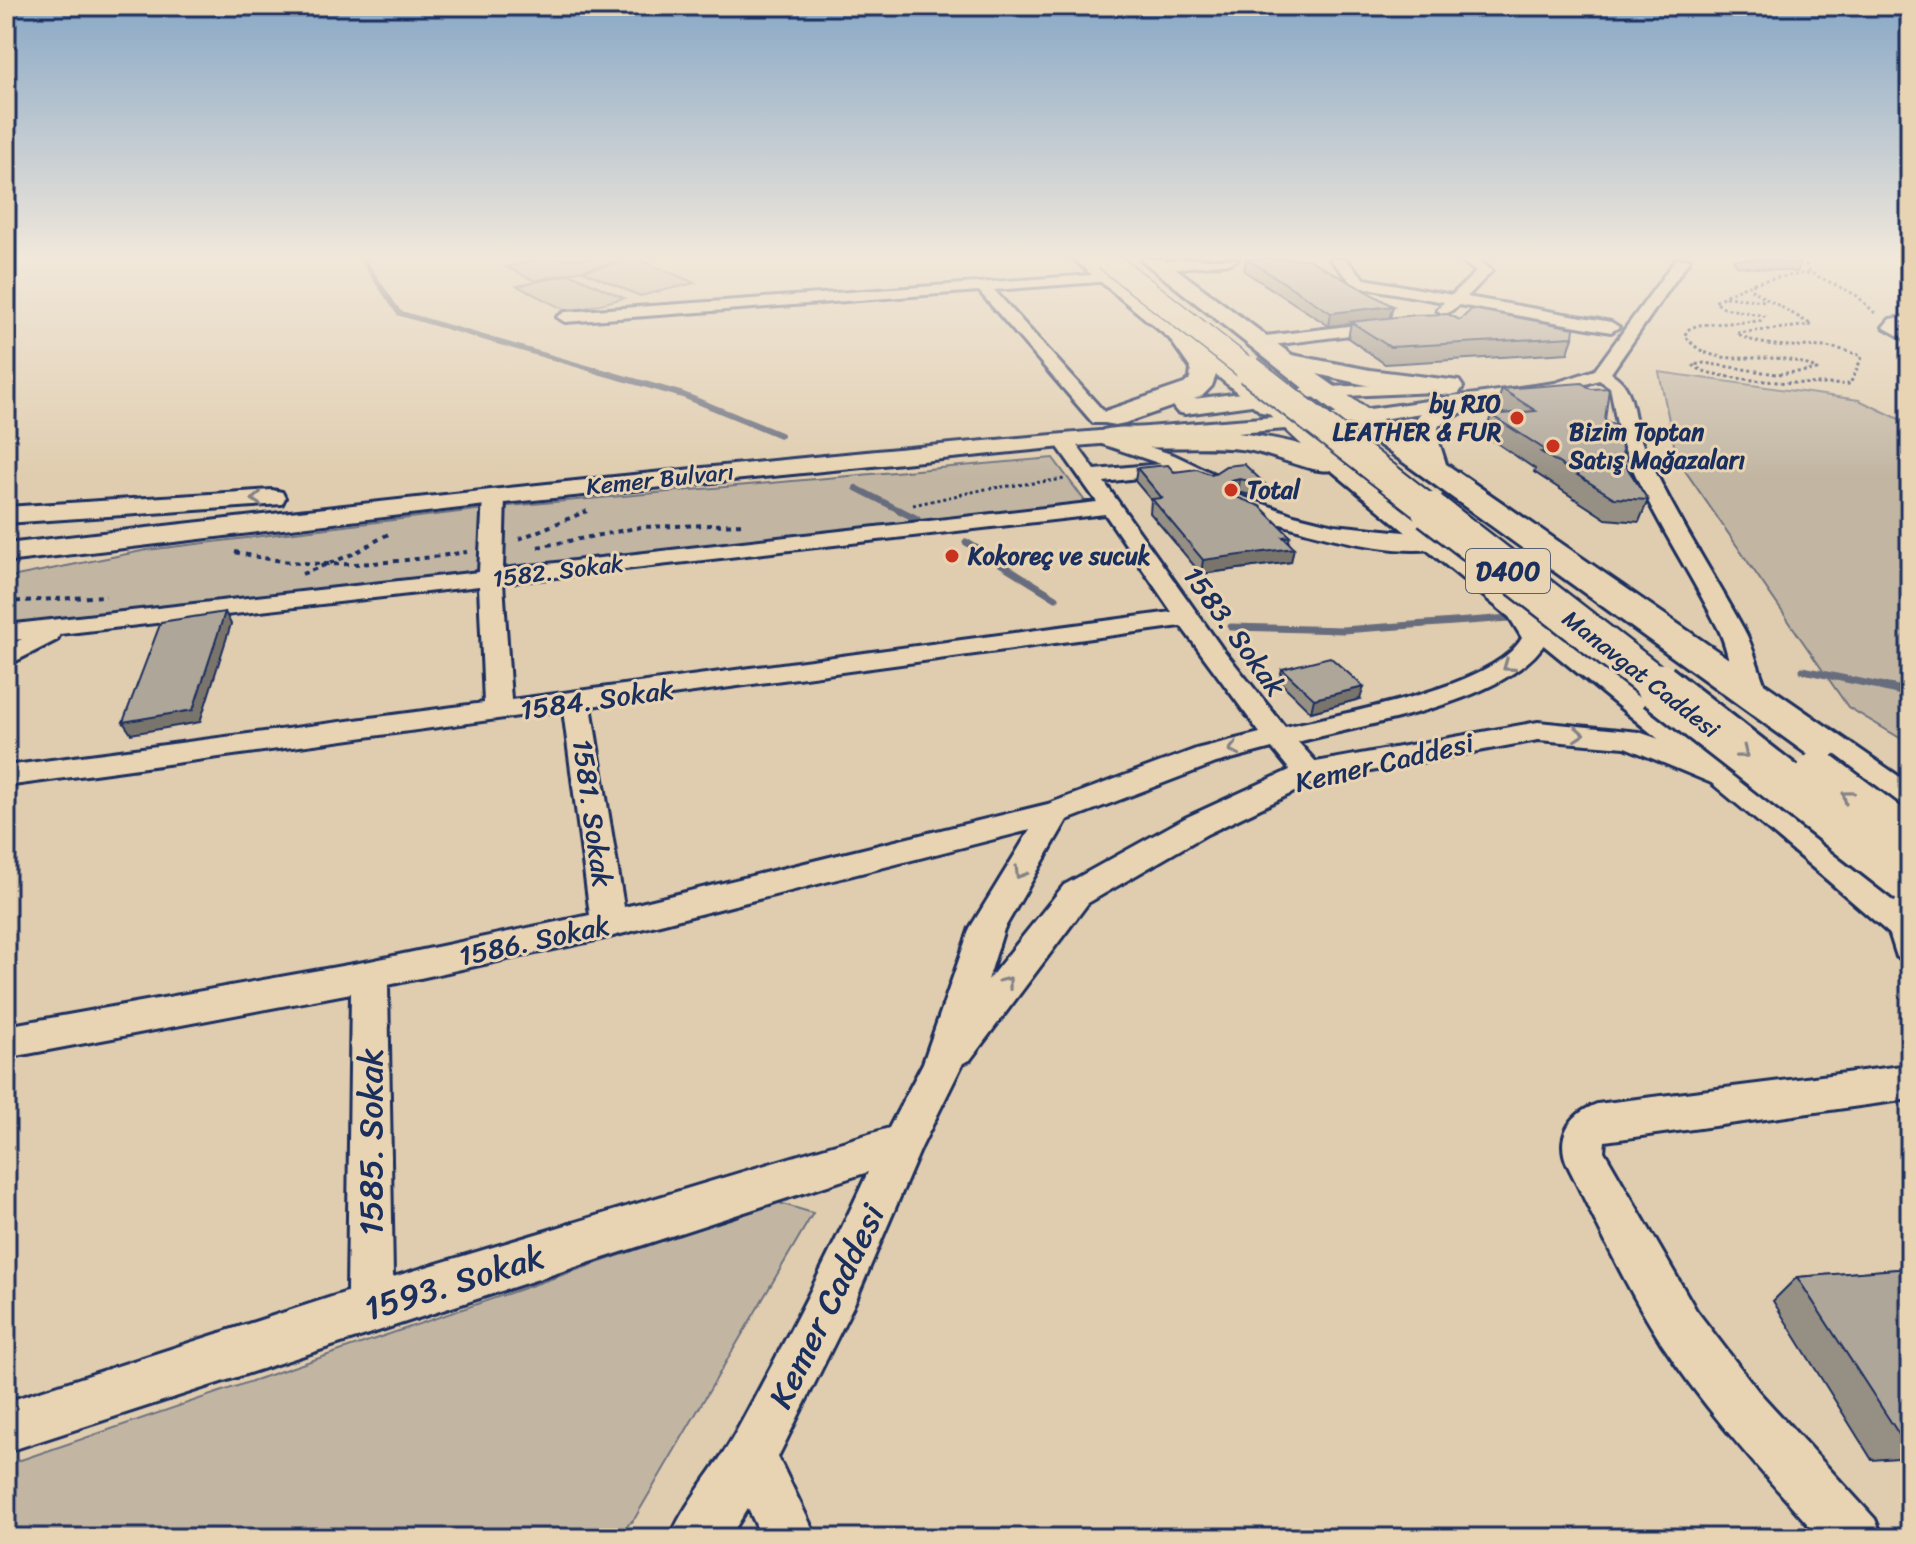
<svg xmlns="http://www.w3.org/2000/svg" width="1916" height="1544" font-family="Sriracha,sans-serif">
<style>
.green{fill:#c2b6a3;stroke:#6e7280;stroke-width:2}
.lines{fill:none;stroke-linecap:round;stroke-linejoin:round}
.stream-far3{stroke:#686d7e;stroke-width:5}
.stream-far2{stroke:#686d7e;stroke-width:6}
.stream-far1{stroke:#686d7e;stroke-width:7}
.stream{stroke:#686d7e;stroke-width:9}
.minor-casing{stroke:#1b2f5e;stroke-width:6}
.major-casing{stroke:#1b2f5e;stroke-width:6}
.highway-casing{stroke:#1b2f5e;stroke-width:6}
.path-far1{stroke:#1b2f5e;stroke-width:3;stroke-dasharray:3 3;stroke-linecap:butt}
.path{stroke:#1b2f5e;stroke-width:4;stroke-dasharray:5 5;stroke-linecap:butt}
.minor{fill:#e8d4b2;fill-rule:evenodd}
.major{fill:#e8d4b2;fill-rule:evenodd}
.highway{fill:#e8d4b2;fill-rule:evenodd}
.highway-bridge-far3-casing{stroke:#1b2f5e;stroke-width:25;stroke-linecap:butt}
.highway-bridge-far2-casing{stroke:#1b2f5e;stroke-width:32;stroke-linecap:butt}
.highway-bridge-far1-casing{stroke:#1b2f5e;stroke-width:41;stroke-linecap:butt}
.highway-bridge-casing{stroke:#1b2f5e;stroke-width:51;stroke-linecap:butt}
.highway-bridge-far3{stroke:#e8d4b2;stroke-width:22}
.highway-bridge-far2{stroke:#e8d4b2;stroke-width:28}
.highway-bridge-far1{stroke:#e8d4b2;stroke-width:36}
.highway-bridge{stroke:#e8d4b2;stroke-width:45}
.wall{fill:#968f84;stroke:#1b2f5e;stroke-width:2}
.shaded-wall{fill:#7a746c;stroke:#1b2f5e;stroke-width:2}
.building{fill:#afa69a;stroke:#1b2f5e;stroke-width:2}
.oneway{stroke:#828288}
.poi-dot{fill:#c8321e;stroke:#e8d4b2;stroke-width:3}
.labels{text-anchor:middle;stroke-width:6;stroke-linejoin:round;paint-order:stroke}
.far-poi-label{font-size:24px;font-weight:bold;fill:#1b2f5e;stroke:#e8d4b2;text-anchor:start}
.far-street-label{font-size:24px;fill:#1b2f5e;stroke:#e8d4b2}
.shield{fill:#e8d4b2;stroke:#586077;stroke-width:2}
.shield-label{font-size:26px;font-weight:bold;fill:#1b2f5e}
.street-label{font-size:28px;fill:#1b2f5e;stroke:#e8d4b2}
.near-street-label{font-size:34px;fill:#1b2f5e;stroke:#e8d4b2}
</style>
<rect width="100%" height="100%" fill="#e0cdaf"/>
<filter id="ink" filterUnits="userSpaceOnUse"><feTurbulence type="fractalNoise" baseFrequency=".0125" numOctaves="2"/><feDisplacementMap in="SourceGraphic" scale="16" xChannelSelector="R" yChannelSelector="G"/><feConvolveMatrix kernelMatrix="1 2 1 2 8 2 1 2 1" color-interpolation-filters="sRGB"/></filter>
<g filter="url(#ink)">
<path class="green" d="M541,259H630L535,281L506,267Z
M637,259L695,283L640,296L583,271Z
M571,274L624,298L569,312L517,286Z
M1659,372L1859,400L1910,424V744L1848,707L1677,459Z
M1053,458L1087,504L6,626V578L147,550L509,506Z
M776,1202L813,1213L635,1518L615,1538H6V1465Z"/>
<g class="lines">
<path class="stream-far3" d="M362,259L399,313L602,372"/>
<path class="stream-far2" d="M595,370L683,395L780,435
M856,488L903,512"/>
<path class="stream-far1" d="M899,510L917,519
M966,542L1056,598
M1231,627L1343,630L1510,618
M1803,670L1889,688"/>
<path class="stream" d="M1880,686L1910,693"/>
<g class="minor-casing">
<path id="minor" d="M1185,259H1238L1231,263L1160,270L1153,266L1160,262Z
M1330,259H1345L1365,279L1452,295L1476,272L1460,259H1477L1492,271L1467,297L1611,322L1619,327L1611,332L1459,305L1445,315L1437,310L1444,302L1355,286Z
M1676,259H1690L1611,373C1638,390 1630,415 1642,443C1670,508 1709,566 1743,628C1755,649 1759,675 1770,697L1766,703L1756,705L1746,703C1730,680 1730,652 1718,628C1687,566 1646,508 1622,442C1616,425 1614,405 1610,387L1599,380L1557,393L1327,427L1318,421L1327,415L1555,383L1595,370Z
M1106,274L1111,275V281L994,290L1107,415L1109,419L1107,423H1093L979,291L565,322L557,317L565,312Z
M1910,316V326H1902L1910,331V342L1883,327L1890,319Z
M1390,321L1398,326L1396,329L1257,347L1249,342L1257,337Z
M1428,383L1437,388L1434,392L1302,398L1293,393L1302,388Z
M1100,431L1174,455L1218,476L1221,480L1211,486L1181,473L1104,482L1221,647L1285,727C1342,713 1492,689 1522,638L1502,605L1505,600H1523L1548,638C1512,703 1368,723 1298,742L1316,762L1538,722L1639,732L1702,754L1725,767L1729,774L1725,781L1714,784L1625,747L1538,740L1317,781L1207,834L1088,903L970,1060L963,1063L921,1148L854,1304L778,1457L817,1538H762L748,1508L729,1538H670C686,1500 715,1470 735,1434C782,1348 827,1261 868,1172L6,1452V1402L347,1292L351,993L6,1058V1026L370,961L590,915L563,710L6,786V766L484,703L479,586L60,634L57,640L6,666V647L22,639L6,641V625L479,572L483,496L494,490L505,496L503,569L1097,502L1053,440L1056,436H1070L1095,470L1161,464L1093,441L1090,437ZM1105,514L1172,612L511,700L503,583ZM1181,626L1260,733L1196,749L1048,804L624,907L591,706ZM1272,748L1290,770L1185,818L1064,885L988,980L1004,929L1067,820L1216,763ZM1030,830L970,928L923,1063L889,1128L393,1277L388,985L609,937Z
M1238,495L1294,515L1334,525L1434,535L1442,537L1445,542L1442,547C1390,560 1280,526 1230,506L1227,501L1230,496Z
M1901,903L1910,906V961L1897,957L1884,916L1889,907Z
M1910,1065V1099L1605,1141L1604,1151L1696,1310L1758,1391L1875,1519L1883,1538H1820C1765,1475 1708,1414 1662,1344C1626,1288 1598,1226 1568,1166C1555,1138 1569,1114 1597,1104Z"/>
</g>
<g class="major-casing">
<path id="major" d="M1281,388L1289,390L1292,395L1289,400L1185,414L1177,412L1173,407L1177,402L1185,400Z
M1315,414L1323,416L1327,421L1323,426L1063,447L494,504L6,562V544C442,494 878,446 1315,414Z
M272,490L282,492L285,498L282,504L6,523V507Z"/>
</g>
<g class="highway-casing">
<path id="highway" d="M1073,259H1096L1281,400L1284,407L1291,408L1527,597L1791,798L1910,895V942L1892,936C1709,776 1517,626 1331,470C1314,474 1269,453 1247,450C1201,443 1145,453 1103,442L1099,436L1103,430C1119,426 1136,428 1153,428C1204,429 1252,432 1302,445L1268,413L1261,412L1216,375L1212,386L1202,396L1125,423L1115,425L1105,423L1101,417L1105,411L1184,384L1190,379L1191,369L1170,339Z
M1140,259H1163L1292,355L1370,370L1459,381L1463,387L1459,393L1450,395L1370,386L1317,374L1410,439C1408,412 1447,390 1470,396L1474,402L1470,408L1438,426L1439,442L1446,464L1910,784V821L1894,817L1327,407Z"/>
</g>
<path class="path-far1" d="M1802,259L1811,273L1856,295L1876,314
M1754,282L1752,290L1812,325L1737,333C1775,357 1822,336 1862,357L1850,384C1823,385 1709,382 1693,365L1704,363L1776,374L1817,370C1772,342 1714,378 1685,335L1687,330L1698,325L1760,321L1764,316L1724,308L1715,302C1746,281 1775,277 1811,273
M1725,297L1766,301
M913,505L986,489L1065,479"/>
<path class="path" d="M519,539L587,511
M538,547L641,527L746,524
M235,552C313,572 388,564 467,552
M302,574L353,554L390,533
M6,602L106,596"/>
<use href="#minor" class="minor"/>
<use href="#major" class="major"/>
<use href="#highway" class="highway"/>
<g class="highway-bridge-far3-casing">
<path id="highway-bridge-far3" d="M1106,259L1251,372"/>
</g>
<g class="highway-bridge-far2-casing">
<path id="highway-bridge-far2" d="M1249,370L1432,512"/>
</g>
<g class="highway-bridge-far1-casing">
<path id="highway-bridge-far1" d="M1430,510L1660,688"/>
</g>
<g class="highway-bridge-casing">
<path id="highway-bridge" d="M1658,686L1910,882
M1819,774L1910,842"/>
</g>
<use href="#highway-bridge-far3" class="highway-bridge-far3"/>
<use href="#highway-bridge-far2" class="highway-bridge-far2"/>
<use href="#highway-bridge-far1" class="highway-bridge-far1"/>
<use href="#highway-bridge" class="highway-bridge"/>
</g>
<path class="wall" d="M1246,259L1393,306L1390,318L1460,320L1573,337L1568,353L1385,364L1348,338L1351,323L1329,326L1244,271Z
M1733,259H1798L1800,264L1797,272L1737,266Z
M1502,389L1605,420L1624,463L1648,500L1639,522L1606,519L1534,472L1535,469L1485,435L1491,415L1504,414L1496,408Z
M1226,466L1266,485L1264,498L1238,492L1230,494L1288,542L1291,562L1201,574L1150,513L1151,500L1135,481L1137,468L1212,475Z
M1282,669L1360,699L1311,712L1279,681Z
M1910,1268V1457L1872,1460L1773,1301L1797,1277Z"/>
<path class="shaded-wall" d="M1393,306L1389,319L1329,326L1331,313Z
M1240,479L1238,492L1227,494V489L1230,481Z
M1290,536L1287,549L1294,548L1291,562L1201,574L1203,560L1283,537Z
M225,612L231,624L200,722L131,734L123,722Z
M1364,687L1360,699L1311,712L1314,699Z"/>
<path class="building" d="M1247,259H1308L1393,306L1331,313Z
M1753,259H1798L1800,264Z
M1472,309L1574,328L1573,337L1390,347L1351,322L1415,315L1448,314L1460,320Z
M1582,383L1591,389L1609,388L1605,420L1619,428L1624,463L1648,500L1614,498L1541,452L1547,451L1491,415L1536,411L1502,389Z
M1244,464L1266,485L1240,479L1230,481L1227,489L1231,495L1260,506L1290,536L1283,537L1294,548L1203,560L1152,499L1162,498L1137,468L1168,465L1174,472L1197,469L1212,475L1226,466Z
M225,612L193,710L123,722L161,622Z
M1330,657L1364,687L1314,699L1282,669Z
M1910,1268V1438L1902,1439L1797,1277Z"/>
<defs><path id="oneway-chevron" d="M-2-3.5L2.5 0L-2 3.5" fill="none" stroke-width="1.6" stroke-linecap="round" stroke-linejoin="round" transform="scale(2)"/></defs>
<g class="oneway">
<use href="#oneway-chevron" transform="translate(257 499) rotate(176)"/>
<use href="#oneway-chevron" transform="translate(1508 666) rotate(144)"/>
<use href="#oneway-chevron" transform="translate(1579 734) rotate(4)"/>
<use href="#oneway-chevron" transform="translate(1234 749) rotate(166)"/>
<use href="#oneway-chevron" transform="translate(1743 753) rotate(38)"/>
<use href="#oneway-chevron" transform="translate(1847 796) rotate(-143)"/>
<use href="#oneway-chevron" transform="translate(1020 873) rotate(121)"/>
<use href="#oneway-chevron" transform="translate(1007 982) rotate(-52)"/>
</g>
</g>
<linearGradient id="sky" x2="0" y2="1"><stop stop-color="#89a8c6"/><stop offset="0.54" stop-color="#f1e8db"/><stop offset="1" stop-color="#f1e8db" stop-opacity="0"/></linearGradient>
<rect width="1916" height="476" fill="url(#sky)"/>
<g class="poi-dot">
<circle cx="1517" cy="418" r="8"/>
<circle cx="1553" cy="446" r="8"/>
<circle cx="1231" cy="490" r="8"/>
<circle cx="952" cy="556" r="8"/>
</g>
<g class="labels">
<g class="far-poi-label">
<text x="1501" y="412" text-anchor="end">by RIO<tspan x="1501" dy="28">LEATHER &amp; FUR</tspan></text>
<text x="1569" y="440">Bizim Toptan<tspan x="1569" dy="28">Satış Mağazaları</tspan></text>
<text x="1247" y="498">Total</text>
<text x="968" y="564">Kokoreç ve sucuk</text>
</g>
<g class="far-street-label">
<text transform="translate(660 479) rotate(-6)" y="8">Kemer Bulvarı</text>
<text transform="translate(558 571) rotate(-7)" y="8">1582. Sokak</text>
<text transform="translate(1641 674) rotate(38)" y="8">Manavgat Caddesi</text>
</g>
<rect class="shield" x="1466" y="549" width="84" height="44" rx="6"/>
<g class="shield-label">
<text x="1508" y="580">D400</text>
</g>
<g class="street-label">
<text transform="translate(1235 631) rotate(54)" y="10">1583. Sokak</text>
<text transform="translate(597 699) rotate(-8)" y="10">1584. Sokak</text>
<text transform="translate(1384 762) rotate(-13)" y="10">Kemer Caddesi</text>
<text transform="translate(593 813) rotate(82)" y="10">1581. Sokak</text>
<text transform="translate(534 940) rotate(-12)" y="10">1586. Sokak</text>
</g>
<g class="near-street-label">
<text transform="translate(370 1142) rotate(-90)" y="12">1585. Sokak</text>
<text transform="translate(454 1282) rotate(-17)" y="12">1593. Sokak</text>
<text transform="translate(826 1306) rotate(-64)" y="12">Kemer Caddesi</text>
</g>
</g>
<rect width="1916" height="1544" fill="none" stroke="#e8d4b2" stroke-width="32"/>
<rect x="16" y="16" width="1884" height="1512" fill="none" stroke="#1b2f5e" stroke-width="3" filter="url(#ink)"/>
</svg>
